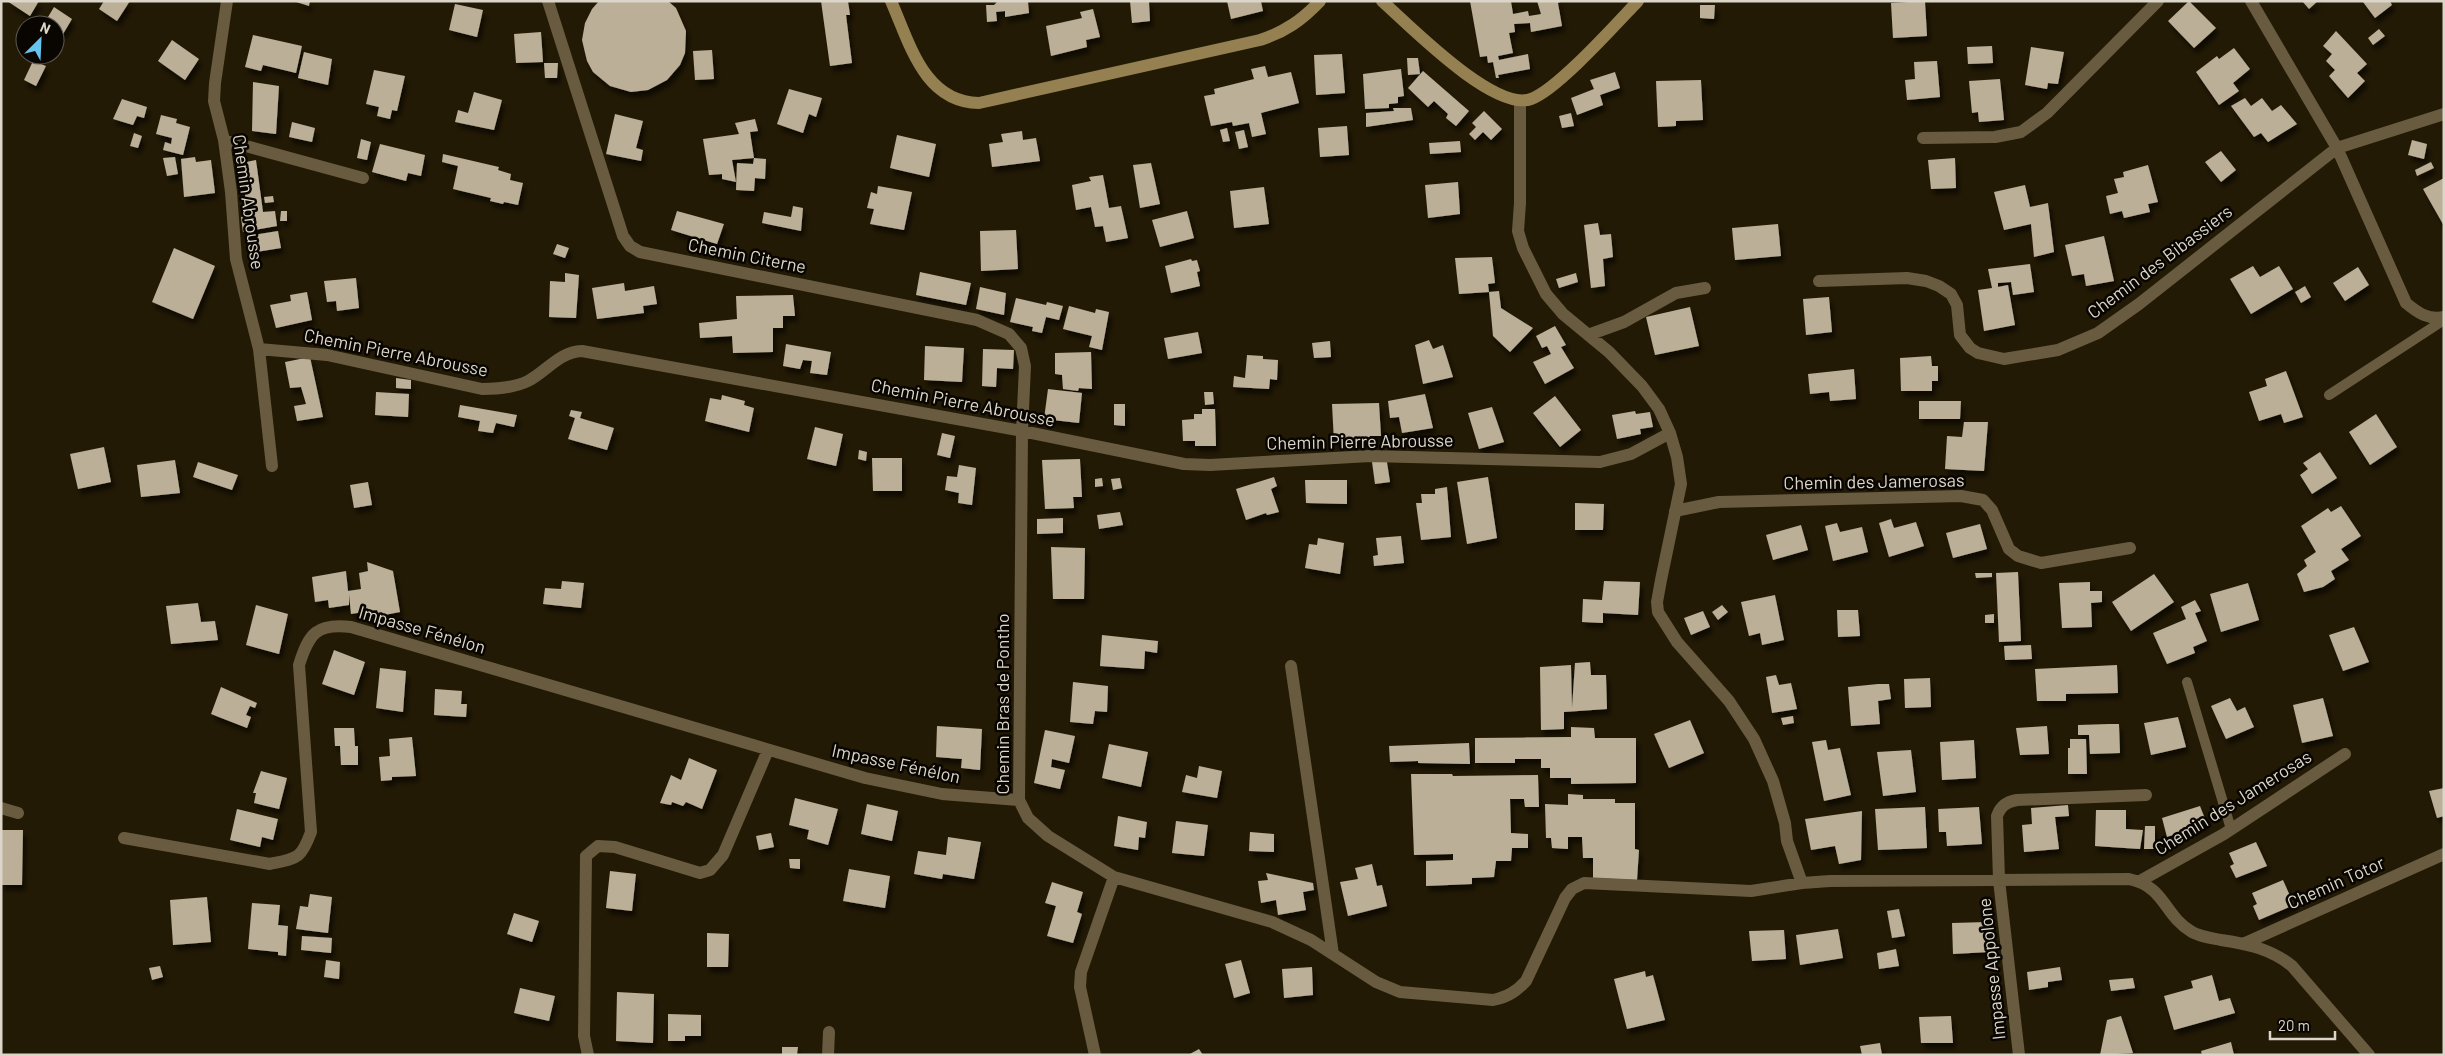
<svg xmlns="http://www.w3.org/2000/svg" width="2445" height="1056" font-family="Barlow,sans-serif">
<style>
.building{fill:#bbaf97;filter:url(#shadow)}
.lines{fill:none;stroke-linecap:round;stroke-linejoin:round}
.service{stroke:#685b3f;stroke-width:10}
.minor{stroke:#685b3f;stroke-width:12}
.secondary{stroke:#958051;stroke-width:12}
.labels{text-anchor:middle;stroke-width:5;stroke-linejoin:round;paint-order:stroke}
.street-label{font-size:18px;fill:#dcd6ca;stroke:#090601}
</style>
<defs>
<filter id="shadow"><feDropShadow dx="3" dy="5.5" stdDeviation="2.5" flood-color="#0009"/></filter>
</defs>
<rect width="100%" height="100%" fill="#231a05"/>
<path class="building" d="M7,1H39L30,16Z
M104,1H130L117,21L99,9Z
M293,1H310L309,6Z
M599,1H668L676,8L686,31L685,53L680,65L667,80L648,90L631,92L610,86L593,72L587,61L582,40L585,23L592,9Z
M821,1H848L850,15H846L852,63L830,66Z
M998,1H1028L1029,13L1005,17V11L996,12L997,21L987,22L986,5H994Z
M1130,1H1149L1150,21L1132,23Z
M1227,1H1261L1263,11L1231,19Z
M1470,1H1511L1513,14L1528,11L1529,16L1541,14L1537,1H1562L1558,3L1562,26L1531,32L1530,23L1514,24L1515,32L1509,33L1513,53L1498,56L1499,60L1528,54L1530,69L1498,75L1499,78H1496L1493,62L1488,63L1487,56L1480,57Z
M1925,1L1927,36L1893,38L1891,3Z
M2189,1L2216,28L2194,48L2168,21Z
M2302,1H2318L2309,9Z
M2365,1H2390L2392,5L2375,18L2363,2Z
M455,4L483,10L477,37L449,30Z
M1700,5H1715L1714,19L1700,18Z
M54,7L72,19L63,34L55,29V25L45,22Z
M1093,9L1100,37L1086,40L1087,47L1051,56L1046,26L1082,18L1080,12Z
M2379,29L2385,36L2373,45L2368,38Z
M2336,31L2367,64L2357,73L2365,81L2348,98L2329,76L2335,70L2326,61L2332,54L2323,46Z
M541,32L543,62L516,63L514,34Z
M253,35L302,46L296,73L263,65L261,71L245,67Z
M172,40L199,59L185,80L158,61Z
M1992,46L1993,63L1968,64L1967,47Z
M2031,47L2064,52L2058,84L2048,83L2047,89L2025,85Z
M2234,48L2250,69L2233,83L2239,91L2219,105L2196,72L2217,56L2219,59Z
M712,50L714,79L695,80L693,51Z
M304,52L332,59L328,85L298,78Z
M1342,54L1345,93L1316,95L1314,55Z
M1407,58H1418L1420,74L1408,75Z
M33,61L46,66L36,86L24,80Z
M1937,61L1940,97L1907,100L1905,80L1915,79L1914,62Z
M544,63H558L557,78H545Z
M1265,66L1268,77L1291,72L1299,103L1261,113L1266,134L1252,137L1249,123L1233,126L1232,122L1211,126L1204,96L1215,94L1214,89L1254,79L1251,69Z
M1401,69L1404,96L1398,97V103L1389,104V108L1365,109L1363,74Z
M374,70L405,76L397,111L392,110L390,119L377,116L379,107L366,104Z
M1423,71L1469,111L1456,126L1446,118L1448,114L1434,101L1428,107L1408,88Z
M1615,72L1620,88L1600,95L1603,105L1577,115L1571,98L1594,89L1590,80Z
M2000,79L2004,120L1979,122L1978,112L1972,113L1969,81Z
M1701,80L1703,120L1676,121V126L1658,127L1656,81Z
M253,82L279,86L276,134L252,131Z
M789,89L822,98L816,117L809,114L803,133L777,124Z
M474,92L502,100L494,130L455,122L458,110L468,113Z
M2245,98L2251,106L2262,98L2272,111L2281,105L2297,124L2268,142L2261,133L2254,137L2231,106Z
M122,99L147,107L144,118L137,116L133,125L113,119Z
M1393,108H1411L1413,120L1366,127V113L1394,111Z
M1484,111L1502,129L1491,140L1483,132L1475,140L1469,134L1476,127L1472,123Z
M1571,113L1574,126L1562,128L1559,116Z
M615,114L643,121L636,148L643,150L641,161L606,154Z
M161,115L177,119L176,123L190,127L183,155L163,150L165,142L171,144L172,138L156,134Z
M755,119L758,131L750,132L754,158L732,160L736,182L722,179V174L709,175L703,139L739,134L735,123Z
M292,122L315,128L312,142L289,137Z
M1347,126L1349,155L1320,157L1318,128Z
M1227,128L1230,141L1223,142L1220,130Z
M1244,130L1248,147L1239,149L1235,132Z
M1022,131L1023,140L1036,138L1040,161L992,167L989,144L1003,142L1001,134Z
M134,133L142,136L138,148L130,146Z
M897,135L936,144L929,177L890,168Z
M361,139L371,142L367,160L357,158Z
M2412,140L2427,144L2424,159L2408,155Z
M1460,141L1461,152L1430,154L1429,143Z
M380,144L425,155L421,176L408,173L406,181L372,172Z
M2221,151L2236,170L2221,182L2205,162Z
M443,154L499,167L498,170L511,174L510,180L523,183L518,205L504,202L503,204L490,201L491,198L453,189L458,166L442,162Z
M175,157L178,174L167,176L163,158Z
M195,157L196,162L211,160L215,193L184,197L181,159Z
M754,158L766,159L765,179L755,178L754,191L736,190L737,163L753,164Z
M1955,158L1956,188L1931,189L1928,160Z
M256,160L263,212L275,211L277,226L243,232L241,217L248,215L243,182L249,181L246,162Z
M2431,162L2434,168L2417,176L2415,170Z
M1151,163L1160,204L1140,208L1133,165Z
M2148,165L2158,202L2148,204L2150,212L2124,218L2122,211L2110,214L2106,196L2118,193L2114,179L2124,177L2123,172Z
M1103,175L1109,208L1121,206L1128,238L1106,242L1103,226L1095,227L1091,207L1076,210L1072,185L1091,181L1089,177Z
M2444,178V226L2423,189Z
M1458,182L1460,214L1428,218L1425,185Z
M2025,185L2030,207L2048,203L2054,252L2034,257L2031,224L2004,230L1994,192Z
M878,186L912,192L904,230L870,224L874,209L867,208L871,192L877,194Z
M1264,187L1269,224L1234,228L1230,191Z
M273,196L274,202L265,203L264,197Z
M793,206L803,208L801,231L762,223L764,212L791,217Z
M281,211H287V221H280Z
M677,211L724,224L717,244L671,230Z
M1187,211L1194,238L1160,247L1152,220Z
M1598,223L1600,235L1611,234L1613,257L1603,259L1605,286L1591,288L1584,225Z
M1778,224L1781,256L1735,260L1732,228Z
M1016,230L1018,269L981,271L980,231Z
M278,231L281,248L250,253L247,236Z
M2104,236L2114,281L2086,286L2084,274L2072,276L2065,245Z
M557,244L569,248L565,258L553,254Z
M174,248L215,266L193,319L152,302Z
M1492,257L1495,283L1488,284L1489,292L1499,291L1501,308L1533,328L1510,352L1493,336L1489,292L1459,294L1455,258Z
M1191,259L1192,261L1197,260L1200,271L1197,272L1200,286L1171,293L1165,266Z
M2030,264L2034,292L2013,295L2011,282L1998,283V287L2008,285L2015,325L1984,331L1978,290L1992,288L1988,269Z
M2253,266L2260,277L2279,266L2293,289L2251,314L2230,279Z
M2358,267L2369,285L2345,301L2333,283Z
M920,272L971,283L966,305L916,295Z
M565,273L579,275L576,318L549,317L550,281L565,282Z
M1576,273L1578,282L1559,288L1556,279Z
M356,278L359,308L337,311L336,301L327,302L324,281Z
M624,283L625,291L654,286L657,304L643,306L644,313L597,319L592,288Z
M2305,286L2311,297L2301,303L2295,292Z
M980,287L1006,293L1004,315L976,309Z
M307,292L312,320L276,328L270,305L291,301L290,295Z
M793,295L795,316H783V328H773V352L733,353L732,336L700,338L699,323L737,319L736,296Z
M1829,297L1832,332L1806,335L1803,299Z
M1016,298L1046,305L1047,302L1063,306L1059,320L1046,317L1042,333L1032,331L1033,327L1010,322Z
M1069,306L1095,313L1096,309L1109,312L1102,350L1089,347L1092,336L1063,329Z
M1690,307L1699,346L1655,355L1646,317Z
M1555,326L1566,345L1561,347L1574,368L1545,384L1533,362L1551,354L1547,346L1542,348L1536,336Z
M1198,332L1202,353L1168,359L1164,338Z
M1429,340L1433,349L1443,345L1453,377L1423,384L1415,345Z
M1330,341L1331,357L1314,358L1312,343Z
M786,344L831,352L827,375L810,373L812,361L803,360L800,369L783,366Z
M925,346L964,348L962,382L924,380Z
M983,349L1014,350L1013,369L997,368L996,387L982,386Z
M1091,352L1092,389L1079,388L1078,391L1063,389L1062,375L1055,374V353Z
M1247,355L1263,356V359L1278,360L1277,380L1270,379L1269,389L1233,387L1234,376L1245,378Z
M1931,356L1932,366H1938V381H1932V391H1901L1900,358Z
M310,357L323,417L297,421L294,406L306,404L301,387L290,388L285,362Z
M1854,369L1856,399L1830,401L1829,392L1810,394L1808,374Z
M2286,371L2303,417L2284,423L2281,414L2259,421L2249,392L2267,386L2265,379Z
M396,378L411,380V389L396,388Z
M1048,389L1082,393L1079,423L1044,419Z
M376,392L409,394L408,417L375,415Z
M1204,392H1213L1214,404L1205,405Z
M1425,394L1433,428L1402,433L1399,417L1390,418L1388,401Z
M722,395L745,401L744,405L754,408L749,432L705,421L710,398L721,400Z
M1555,396L1581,430L1560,447L1533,413Z
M1919,401H1961L1960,419H1919Z
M1379,403L1381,436H1370V441L1334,442L1332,404Z
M1114,404H1125V426L1114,425Z
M460,405L517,415L514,427L496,423L493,433L478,431L480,421L458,417Z
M1492,407L1504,442L1479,449L1468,413Z
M1202,409H1215L1216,446H1195V441H1183L1182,420L1194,419V414H1202Z
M571,410L582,412L580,418L614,428L607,450L568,439L575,418L569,416Z
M1635,411L1636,414L1650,412L1653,427L1640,429L1641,434L1617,439L1612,415Z
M2376,414L2397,447L2370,465L2349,432Z
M1964,422H1988L1984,471L1945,469L1947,436L1962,437Z
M815,427L843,434L836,466L807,459Z
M942,433L955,436L950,458L937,455Z
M104,447L111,482L78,489L70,454Z
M859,450L867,452L866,461L858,459Z
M2320,452L2337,478L2312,494L2300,475L2308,469L2303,463Z
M872,458H902V491H873Z
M1080,459L1082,497H1073L1074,508L1045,509L1042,460Z
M175,460L180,493L141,497L137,465Z
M198,462L238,475L232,490L193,477Z
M1372,462H1387L1390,482L1375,484Z
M959,465L976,468L972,505L958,503L959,493L945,490L947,476L957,477Z
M1274,477L1277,486L1271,489L1279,512L1267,515L1266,513L1246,520L1236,489Z
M1488,477L1497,538L1467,544L1457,482Z
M1102,478L1103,486L1095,487V479Z
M1120,478L1122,488L1113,490L1111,479Z
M1305,480H1347V504L1306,503Z
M368,482L372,505L354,508L350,485Z
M1447,487L1451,537L1421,540L1416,503H1422L1421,494H1435V489Z
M1575,503L1604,504L1603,530H1575Z
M2341,506L2361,536L2341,549L2349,560L2331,571L2335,579L2323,587L2304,592L2297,574L2307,566L2304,560L2316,552L2301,526L2328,508L2331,512Z
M1120,512L1123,525L1099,529L1097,515Z
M1063,518V533L1037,534V519Z
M1891,519L1894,528L1916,522L1924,546L1889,557L1879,523Z
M1837,523L1840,532L1862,527L1868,552L1833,561L1825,526Z
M1980,524L1987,549L1953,558L1946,533Z
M1801,525L1808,550L1773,560L1766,535Z
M1401,536L1404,563L1374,566L1373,556L1378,555L1376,538Z
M1318,538L1344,543L1340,574L1305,568L1309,544L1317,545Z
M1051,547L1085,548L1084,599H1053Z
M367,562L393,571L400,612L379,616L377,610L351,614L349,594V605L329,608L328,600L315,602L312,577L346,571L348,591L361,589L359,573L368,571Z
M2018,572L2021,641L1999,642L1996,573Z
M1975,573H1992V577L1976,578Z
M2154,574L2174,602L2131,631L2112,602Z
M562,581L584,583L581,608L543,604L545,588L561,589Z
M1604,581L1640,582L1638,615L1603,613V623L1582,622L1583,599L1602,600Z
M2090,582V591H2102V602L2091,603L2092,627L2062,628L2059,583Z
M2248,583L2259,620L2221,632L2210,594Z
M1775,595L1784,640L1762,645L1760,633L1749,636L1741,602Z
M2195,600L2201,611L2195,613L2207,641L2193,647L2195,653L2167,664L2153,633L2186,619L2181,607Z
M198,603L201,622L215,621L218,640L171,644L166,606Z
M256,605L288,614L279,654L246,645Z
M1722,605L1728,612L1718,620L1712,612Z
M1837,610H1858L1860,636L1838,637Z
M1703,611L1710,627L1691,635L1684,618Z
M1994,614V623H1985V615Z
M2354,627L2369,662L2343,671L2329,635Z
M1102,635L1158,641L1157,653L1145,651L1144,669L1100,666Z
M2031,645L2032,659L2005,660L2004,646Z
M334,650L365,662L354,695L322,684Z
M1590,662L1591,675H1606L1607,709L1564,712V729L1541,730L1540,667L1571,665L1572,708L1575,663Z
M2117,665L2118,693L2066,694V701H2037L2035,669Z
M380,668L406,671L403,712L376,708Z
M1776,675L1779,685L1791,683L1797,709L1772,713L1766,677Z
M1930,678L1931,707L1905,708L1904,679Z
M1073,682L1108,686L1107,712L1095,711L1093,724L1070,722Z
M1878,684H1889L1891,699L1878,701L1880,724L1851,726L1848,687Z
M221,687L257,703L255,708L250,706L246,715L251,717L247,728L211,714Z
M435,689L462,691L461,704H467L466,717L434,715Z
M2230,698L2237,711L2245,707L2254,727L2226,739L2211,706Z
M2323,698L2333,736L2302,743L2293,705Z
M1793,716L1794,723L1783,725L1781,718Z
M2178,717L2186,747L2151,755L2144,723Z
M1690,720L1704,753L1669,768L1654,734Z
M2109,724H2119L2120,753L2090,754L2089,735H2078V725Z
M937,726L982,729L980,770L961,768L962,759L936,757Z
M2047,726L2049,754L2020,755L2016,728Z
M1571,727L1594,728L1595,738H1636V783L1571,784V778H1550V768H1541V759H1515V763H1475V738L1571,737Z
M334,728H354L355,746H358V765H341L340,746H335Z
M1045,730L1075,736L1069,763L1052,759L1051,767L1065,770L1060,789L1034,783Z
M412,737L416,776L392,777V780L381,781L379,757L390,756L389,739Z
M2070,739H2086L2087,774H2068V748H2070Z
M1826,740L1828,750L1840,748L1851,795L1824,801L1812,742Z
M1974,740L1976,778L1942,780L1940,742Z
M1469,743L1470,764L1418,763V761L1390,762L1389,746Z
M1109,744L1148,752L1141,787L1102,778Z
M1911,750L1916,792L1883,796L1877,752Z
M689,758L717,770L702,809L686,802L683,806L672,802L671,805L660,803L671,775L681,780Z
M1199,766L1222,771L1217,798L1182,792L1186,775L1197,778Z
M261,771L287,778L279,809L254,803L256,793H253Z
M1411,774H1452L1453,776L1538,775L1539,807H1525L1524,799H1510L1511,833L1528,834V848H1512L1511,861H1496L1494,877L1472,878V884L1426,886V861L1453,860V854L1414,855Z
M2444,788V816L2437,818L2429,791Z
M1568,794L1583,795V799H1615V803H1635V849L1639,850L1637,880L1593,878V858H1583L1582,837H1568V849L1552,848L1551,838H1546L1545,804L1568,805Z
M795,798L838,809L828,845L807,839L809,830L789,825Z
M867,804L898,811L892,841L861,834Z
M2068,805L2069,816L2055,817L2059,849L2024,852L2022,825L2032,824L2031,808Z
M2200,806L2207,824L2167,837L2162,818Z
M1925,807L1927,848L1878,850L1875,809Z
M1979,807L1982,844L1947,846L1946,832H1939L1938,809Z
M237,809L278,819L273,840L262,837L260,847L230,840Z
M2096,810H2126V829L2143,830L2140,849L2095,846Z
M1862,811L1861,860L1839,864L1835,846L1811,850L1805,819Z
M1118,816L1147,822L1145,838L1139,837L1138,850L1114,846Z
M1176,821L1208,825L1204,856L1172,853Z
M2145,826H2155V849H2144Z
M1,830H23L22,885H1Z
M1250,832L1274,834V852L1249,851Z
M771,833L774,847L759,850L756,836Z
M948,837L981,842L974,879L943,874L942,879L914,874L918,851L946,855Z
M2256,842L2267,866L2236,878L2230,866L2234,864L2229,853Z
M789,859H800V869L790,868Z
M1372,864L1377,886L1382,885L1387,906L1348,916L1340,882L1358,879L1355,868Z
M849,869L890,876L885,908L843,901Z
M610,871L636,874L632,911L606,908Z
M1266,873L1313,883L1314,890L1303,892L1306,910L1278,915L1276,900L1261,903L1258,881L1268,880Z
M2283,880L2294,905L2259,920L2253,906L2257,904L2252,893Z
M1052,882L1083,892L1077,912L1082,914L1073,943L1047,936L1056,906L1045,903Z
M310,894L332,897L328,933L296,929L300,906L308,907Z
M207,897L211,942L173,945L170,900Z
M252,903L280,905L278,925L288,926L286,956L278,955V952L248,949Z
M1899,909L1905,936L1892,938L1887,911Z
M514,913L539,921L532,942L507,934Z
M1987,922L1989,952L1953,954L1952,923Z
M1838,929L1843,958L1800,965L1796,935Z
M1784,930L1786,959L1752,961L1749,931Z
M707,933L729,934L728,967H707Z
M302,936L332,938L331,953L301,950Z
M1896,949L1899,966L1879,969L1877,953Z
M326,960L340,962L339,979L324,977Z
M1241,960L1250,993L1234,998L1225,964Z
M160,966L163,977L152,980L149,968Z
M1312,967L1313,995L1284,998L1282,969Z
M2060,967L2062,980L2048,982V987L2029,990L2027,972Z
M1645,971L1646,977L1653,975L1665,1020L1627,1029L1614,979Z
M2212,975L2219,1001L2230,998L2235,1013L2174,1030L2164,996L2193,988L2191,981Z
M2133,978L2135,988L2111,991L2109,980Z
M520,988L555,996L549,1021L514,1013Z
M617,992L654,994L653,1043L616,1041Z
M668,1014L701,1015V1036H685V1041H668Z
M1951,1016L1953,1043H1921L1919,1017Z
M2121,1016L2133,1053L2100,1055L2107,1020Z
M2231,1042L2234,1055H2202L2201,1051Z
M1880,1043L1882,1055H1862L1860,1046Z
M782,1047H798L797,1055H782Z
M1199,1049L1203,1055H1188Z"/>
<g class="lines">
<path class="service" d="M2329,395L2444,320
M2187,682L2231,829"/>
<path class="minor" d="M227,1L215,83L214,101L224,140L231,192L236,259L259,349L272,466
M548,1L623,236L630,246L640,252L977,320L1009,334L1021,348L1025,366L1022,431L1019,800L1028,818L1048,836L1114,877L1272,922L1311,940L1376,982L1400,992L1493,1000C1507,997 1516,992 1526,981L1565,898L1572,889L1584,883L1751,891L1802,883L1830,881L2129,879C2166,887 2163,915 2192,932C2201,937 2211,938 2221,940C2248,944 2271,949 2292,966L2369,1055
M2251,1L2337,148L2406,303C2418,313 2428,320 2444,317
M1520,101V203L1518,231L1523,248L1546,294L1563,314L1609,352L1642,386L1659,409L1670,433L1677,457L1681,484L1661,580L1657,602L1658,612L1677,642L1729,701L1754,739L1773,781L1785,823L1787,841L1802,883
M1923,138L1995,137L2021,132L2047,113L2158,1
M224,140L363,178
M1819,281L1907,278L1926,281L1939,286L1951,294L1957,305L1960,335L1970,348L1978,353L2004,359L2058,350L2098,333L2139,304L2337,148L2444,114
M1588,335L1624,322L1676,293L1705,288
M259,349L327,355L482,389C497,389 514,388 528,381C547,371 559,352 582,351L1022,431L1184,464L1210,465L1370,456L1600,462L1631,454L1670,433
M1675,511L1719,502L1961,496L1983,500L1992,510L2009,549L2018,556L2041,563L2130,548
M1291,666L1333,954
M1,808L18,813
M124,838L270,864C298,858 301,859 311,832L299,665C309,633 317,623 351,627L865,778L942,794L1019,800
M2140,881L2224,834L2345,754
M2243,944L2444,854
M588,1055L584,1036L586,856L598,846L615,847L700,873L710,870L723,855L768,750
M828,1055L829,1032
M1095,1055L1080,987L1081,972L1114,877
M2019,1055L1999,880L1997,816C2001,805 2007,802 2017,800L2146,795"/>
<path class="secondary" d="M891,1C910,44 924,102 979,103L1260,40C1285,32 1302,20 1320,1
M1382,1C1410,26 1494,112 1531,99C1557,90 1616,24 1638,1"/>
</g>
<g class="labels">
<g class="street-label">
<text transform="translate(248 202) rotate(82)" y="6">Chemin Abrousse</text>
<text transform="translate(747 256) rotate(11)" y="6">Chemin Citerne</text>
<text transform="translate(2160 262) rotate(-37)" y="6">Chemin des Bibassiers</text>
<text transform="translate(396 353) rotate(11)" y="6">Chemin Pierre Abrousse</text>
<text transform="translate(963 403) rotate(11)" y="6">Chemin Pierre Abrousse</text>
<text transform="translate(1360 442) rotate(-1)" y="6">Chemin Pierre Abrousse</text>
<text transform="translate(1874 482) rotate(-1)" y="6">Chemin des Jamerosas</text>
<text transform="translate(422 630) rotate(16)" y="6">Impasse Fénélon</text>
<text transform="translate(1003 704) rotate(-90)" y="6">Chemin Bras de Pontho</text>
<text transform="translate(896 764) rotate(12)" y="6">Impasse Fénélon</text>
<text transform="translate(2233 803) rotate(-32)" y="6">Chemin des Jamerosas</text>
<text transform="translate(2336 883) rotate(-24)" y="6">Chemin Totor</text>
<text transform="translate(1992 969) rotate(-96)" y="6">Impasse Appolone</text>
</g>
</g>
<rect width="2445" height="1056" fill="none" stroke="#dcd6ca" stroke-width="5"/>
<g transform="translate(40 40) rotate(24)"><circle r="24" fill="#090601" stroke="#5d5951"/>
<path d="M0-4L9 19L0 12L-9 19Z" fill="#66c4ef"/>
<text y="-8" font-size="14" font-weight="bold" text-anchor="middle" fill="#dcd6ca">N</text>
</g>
<path d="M2270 1031v8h65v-8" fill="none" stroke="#dcd6ca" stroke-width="2.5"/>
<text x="2278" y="1031" font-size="15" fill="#dcd6ca" stroke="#090601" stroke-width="4" paint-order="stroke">20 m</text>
</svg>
